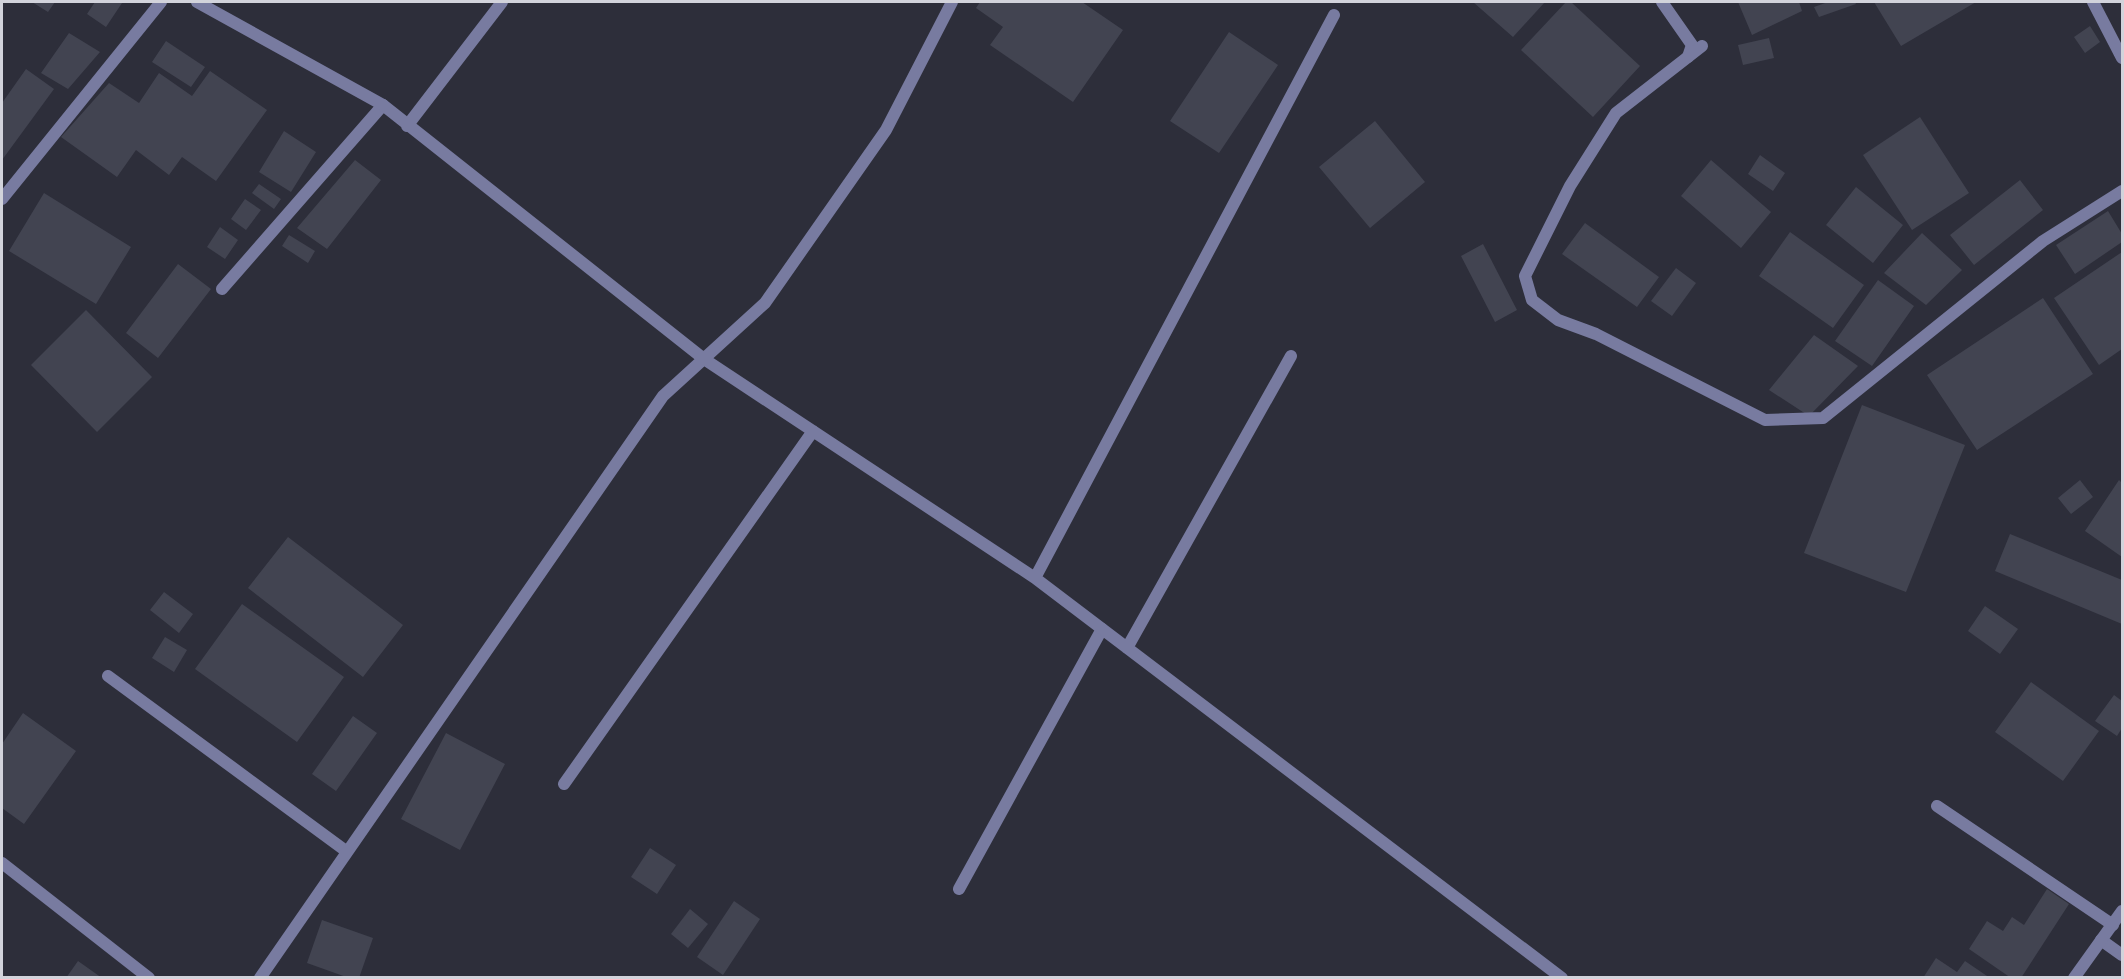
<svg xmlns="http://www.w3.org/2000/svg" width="2124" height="979" font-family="'IBM Plex Sans',sans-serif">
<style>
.building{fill:#424451}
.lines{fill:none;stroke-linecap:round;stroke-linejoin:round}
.lane{stroke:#787ba0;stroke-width:12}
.street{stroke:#787ba0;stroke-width:12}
</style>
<rect width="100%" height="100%" fill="#2d2e3a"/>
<path class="building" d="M32,2H55L48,12Z
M95,2L122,3L106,27L87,14Z
M980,2H1082L1123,30L1073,102L990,45L1003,27L976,8Z
M1473,2H1545L1513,37Z
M1566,2H1571L1640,66L1593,117L1521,50Z
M1738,2H1799L1802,11L1752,35Z
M1828,2H1855L1856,4L1819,17L1814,7Z
M1874,2H1976L1901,46Z
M2090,26L2100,42L2085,53L2074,37Z
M1229,32L1278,65L1219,153L1170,121Z
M69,33L100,52L68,89L41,73Z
M1769,38L1774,58L1743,65L1738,45Z
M166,41L205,67L191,87L152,62Z
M26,69L54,89L2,160V103Z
M210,71L267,110L216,181L182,157L169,175L136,150L117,177L61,137L109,83L139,103L159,73L192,96Z
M1920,117L1969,193L1912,230L1863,155Z
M1375,121L1425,182L1370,228L1319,167Z
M284,131L316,152L291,192L259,172Z
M1760,155L1785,173L1773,191L1748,174Z
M355,160L381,180L327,249L297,228Z
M1711,160L1771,212L1741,248L1681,196Z
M2020,180L2043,210L1974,265L1950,235Z
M259,184L281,199L274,209L252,193Z
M1856,187L1903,225L1873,263L1826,225Z
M44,193L131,247L96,304L9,251Z
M245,199L261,210L246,230L231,219Z
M2108,211L2122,234V242L2075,274L2056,245Z
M1585,223L1659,277L1637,307L1562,254Z
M220,227L238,240L225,259L207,247Z
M1790,232L1864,285L1833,328L1759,276Z
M1922,233L1962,270L1926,305L1884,273Z
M289,235L315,251L308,263L282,246Z
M1483,244L1517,310L1495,322L1461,256Z
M2122,252V349L2099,365L2054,298Z
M178,264L211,289L158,358L126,333Z
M1676,268L1696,283L1672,316L1651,301Z
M1878,280L1914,306L1872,366L1835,341Z
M2043,298L2093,374L1977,450L1927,375Z
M86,310L152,377L97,432L31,365Z
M1814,335L1858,366L1809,416L1769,390Z
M1862,405L1965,445L1906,592L1804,553Z
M2080,480L2093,497L2071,514L2058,498Z
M2119,480L2122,483V557L2085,531Z
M2010,534L2122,580V624L1995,571Z
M288,537L403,625L363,677L248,588Z
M164,592L193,614L179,633L150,610Z
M242,604L344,677L297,742L195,669Z
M1985,606L2018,629L2000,654L1968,631Z
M165,637L187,650L174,672L152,658Z
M2031,682L2099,731L2063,781L1995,732Z
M2114,695L2122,701V728L2117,736L2095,721Z
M23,713L76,751L24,824L2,808V744Z
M353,716L377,733L336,791L312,774Z
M446,733L505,764L460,850L401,819Z
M650,848L676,865L657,894L631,877Z
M2047,889L2069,904L2021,978H2011L1969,949L1987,921L2003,931L2012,917L2024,925Z
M734,901L760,919L723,975L697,957Z
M690,909L708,924L688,948L671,934Z
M322,920L373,938L359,978H349L307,963Z
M1936,958L1957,972L1965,961L1990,978H1923Z
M78,961L102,978H66Z"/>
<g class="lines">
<path class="lane" d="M1662,2L1692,45L1688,57
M222,289L383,105
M108,676L346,851
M1937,806L2113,925
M959,889L1102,629
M2101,940L2122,955"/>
<path class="street" d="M197,2L383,105L704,359L1035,578L1562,978
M2093,2L2122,58
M1702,46L1616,113L1570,186L1525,276L1532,300L1558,320L1596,334L1765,420L1823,418L2043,241L2122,191
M407,126L502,2
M2,199L161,2
M1035,578L1334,15
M1127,648L1291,356
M564,784L813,431
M2,863L149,978
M260,978L663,396L765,303L886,130L952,2
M2074,978L2122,911"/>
</g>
<rect width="2124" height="979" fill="none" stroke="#d2d3db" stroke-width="6"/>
</svg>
